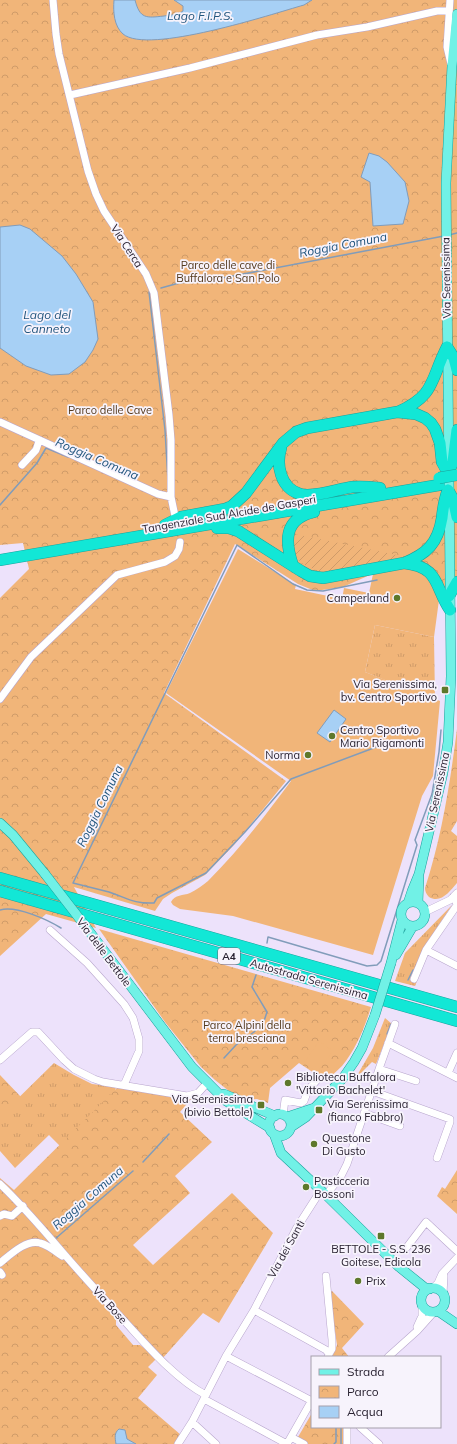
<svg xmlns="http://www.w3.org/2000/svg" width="457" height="1444" font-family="Mulish,sans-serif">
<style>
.grass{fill:url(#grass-tufts)}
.park{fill:url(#park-crowns)}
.garden{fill:url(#garden-furrows)}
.pitch{fill:#f1b579}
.water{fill:#a7d0f5;stroke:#819cba}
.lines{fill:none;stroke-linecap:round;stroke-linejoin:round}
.stream{stroke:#819cba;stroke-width:1.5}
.minor-casing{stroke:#b8a6cd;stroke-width:8}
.major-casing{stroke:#1aa29c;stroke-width:10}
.highway-casing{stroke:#1aa29c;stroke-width:12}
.minor{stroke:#fff;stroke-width:7}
.major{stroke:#71f1e6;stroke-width:9}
.highway{stroke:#12e7d6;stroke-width:11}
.major-bridge-casing{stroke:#1aa29c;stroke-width:10;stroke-linecap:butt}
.highway-bridge-casing{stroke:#1aa29c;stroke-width:12;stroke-linecap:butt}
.major-bridge{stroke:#71f1e6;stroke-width:9}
.highway-bridge{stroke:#12e7d6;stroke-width:11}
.poi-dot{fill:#5e782b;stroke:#f7f3fc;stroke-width:1.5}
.labels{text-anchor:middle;stroke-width:3.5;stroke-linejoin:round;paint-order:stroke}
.shield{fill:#f7f3fc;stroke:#67616e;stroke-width:1}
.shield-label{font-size:10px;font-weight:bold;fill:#292231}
.street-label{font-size:11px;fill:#292231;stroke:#f7f3fc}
.park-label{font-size:11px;fill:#54391c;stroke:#f7f3fc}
.poi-label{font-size:11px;fill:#292231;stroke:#f7f3fc;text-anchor:start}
.water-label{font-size:12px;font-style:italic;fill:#21557d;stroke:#f7f3fc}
</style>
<defs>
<pattern id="grass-tufts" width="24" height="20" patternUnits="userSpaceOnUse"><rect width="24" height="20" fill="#f1b579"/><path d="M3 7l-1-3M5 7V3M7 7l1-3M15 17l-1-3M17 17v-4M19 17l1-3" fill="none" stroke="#cf9b69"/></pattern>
<pattern id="park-crowns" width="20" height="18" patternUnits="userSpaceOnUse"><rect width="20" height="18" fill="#f1b579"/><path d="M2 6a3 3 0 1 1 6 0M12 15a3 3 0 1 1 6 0" fill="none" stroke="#cf9b69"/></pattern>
<pattern id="garden-furrows" width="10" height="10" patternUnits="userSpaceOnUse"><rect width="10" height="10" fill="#f1b579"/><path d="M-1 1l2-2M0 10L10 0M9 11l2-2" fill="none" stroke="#cf9b69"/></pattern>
</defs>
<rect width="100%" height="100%" fill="#ede2fb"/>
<path class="grass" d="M375,625L434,637L435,700L365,672Z
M452,905L423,949L410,979L417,981L415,986L395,981L405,953Z
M385,1018L392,1024L376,1064L372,1062L355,1079L373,1048Z
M54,1063L74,1075L92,1084L116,1087L113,1098L61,1147L49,1135L15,1168L0,1151V1116Z"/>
<path class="park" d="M0,0H457V584L445,596L372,574L343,587L315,591L298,584L235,544L164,693L286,781L234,845L205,875L172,893L163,899L155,911L74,887L96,928L46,914L0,956V598L29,569L23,543L0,545Z
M457,729V821L451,831L457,836V883C450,891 441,904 429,897C426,894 425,891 425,888C442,836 450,783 457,729Z
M99,929L371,1007C365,1027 356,1049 342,1066C337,1071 331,1076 326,1081L299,1063L270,1088L268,1103L257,1099L248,1100L229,1091L215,1080L201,1067L165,1022Z
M0,1075L21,1097L0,1118Z
M118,1087L191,1099L180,1112L212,1142L175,1176L190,1193L133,1245L153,1265L232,1193L273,1233L219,1323L203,1313L162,1359L116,1314V1325L133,1345H140L157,1358L148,1367L157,1375L138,1398L181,1435L175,1444H0V1178L14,1190Z
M457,1170V1214L437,1196L442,1187L445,1189Z
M332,1291L364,1324L342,1348L349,1357H332L337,1345L329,1292Z
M312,1413V1427H345L344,1444H308L298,1437Z"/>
<path class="garden" d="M295,534L407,557L324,572C302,567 289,558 295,534Z"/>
<path class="pitch" d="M238,549L296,585L295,589L342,599L344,588L369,593L373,574L410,567L427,574L439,600L434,637L375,625L365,672L440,701L433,776L422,796L373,955L233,916L180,909L173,905L171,902C175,894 183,896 190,893C196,890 203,885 208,881C239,850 265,816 291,781L166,693Z
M319,1041L333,1051L317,1072L304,1063Z"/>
<path class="water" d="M114,0H135C140,19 146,18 164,16C171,15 177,15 183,11V6L174,0H312L304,5C272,14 148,55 123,34C114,26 113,12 114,0Z
M369,153L379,156L387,162L405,182L409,201L403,224L373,226L370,182L361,177Z
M20,225L30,229L62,256L76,274L93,302L98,339L93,350L85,362L69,374L51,375L26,366L0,348V227Z
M334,710L346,719L330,742L317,733Z
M119,1429L125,1430L127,1439L136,1444H116C115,1438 114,1433 119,1429Z"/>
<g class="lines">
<path class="stream" d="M449,235L457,233
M161,288L179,283L217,279L444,236
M149,292L165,430L168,481
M0,505L37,463L46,448L68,457
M377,580L323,591L307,590L293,584L237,545L73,883C85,886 97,889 109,892C127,898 134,904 154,903L157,898L206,873L245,832L291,779L379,746
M0,910C16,905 48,920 61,928
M267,943L268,937L367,966L377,965L381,961L417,845L415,840L432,794L439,752L441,730
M408,980L413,970
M387,1034L391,1024
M224,1058L236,1045L254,1032L264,1021L267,1012L252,987L256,975
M143,1162L169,1134
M55,1239L133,1171
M341,1427V1444
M334,1444L336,1442V1427"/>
<g class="minor-casing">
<path id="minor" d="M53,0L56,34L59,54L88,171L96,194L104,211L146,274L154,293L169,415L171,440V497L175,516
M450,0L447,47L451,64
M70,95L190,68L317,35L367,27L437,11H449
M0,422L158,494L171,497
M22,465L36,450L39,441
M0,699L31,657L117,575L165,562L175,556L179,549L180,542
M425,912L450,900L457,893
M50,930L87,963L124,1004L133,1018L139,1039V1051L124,1085
M426,950L457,966
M414,979L426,950L457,905L454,896
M388,1043L457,1078
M0,1060L32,1032H38L64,1060L74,1069L94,1079L103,1082L187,1096L198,1093L208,1082
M379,1069L416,1081
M448,1073L457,1053
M372,1091L450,1119V1122L437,1158
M364,1113L400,1126
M283,1115L285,1100L301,1103L304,1101L308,1090L317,1080
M0,1184C21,1204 39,1225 58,1247C81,1274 105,1300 129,1326C150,1349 178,1381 206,1395
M326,1195L341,1176L347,1164L379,1069L395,1024
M0,1216L4,1214L12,1216L23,1206
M407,1247L426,1222L457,1251
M0,1263C10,1255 26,1239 40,1243C48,1245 55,1251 62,1256
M0,1272L2,1275
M326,1276L332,1340V1349L329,1354
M433,1288L438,1283L442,1274L457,1258
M443,1294L444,1276
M254,1310L326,1350L329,1354L328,1357
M417,1327L422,1316V1304
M226,1356L312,1401
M388,1357L417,1331L434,1312
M204,1399L287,1444L312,1400
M192,1422L216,1444
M360,1427L379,1444
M291,1437L304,1444
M178,1444L192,1422L226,1356L254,1310L296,1229L321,1190
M347,1444V1427"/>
</g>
<g class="major-casing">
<path id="major" d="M0,823L13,835L45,874
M401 914a12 12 0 1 1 24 0a12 12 0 1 1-24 0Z
M408,903L412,891L419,874L443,773L448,742L451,676L446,183L452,66L457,14
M418,903L419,878
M86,927L192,1067L226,1101L270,1128
M396,955L413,926
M391,963L402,920
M224,1094L275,1116
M269 1125a11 11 0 1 1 22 0a11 11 0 1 1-22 0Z
M287,1117L314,1108
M291,1127L306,1117L343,1078L354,1062L362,1048L375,1015
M274,1134L281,1153L326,1195L398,1266L424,1287L430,1289
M421 1300a12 12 0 1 1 24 0a12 12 0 1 1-24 0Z
M438,1311L457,1324"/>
</g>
<g class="highway-casing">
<path id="highway" d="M447,347L454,358L457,370
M398,412C436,395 430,380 447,347
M281,448C276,464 280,488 300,494C314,498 338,489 352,487C362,486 371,487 380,488
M448,473L453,462L457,430
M448,490L453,499L457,517
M165,525L181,517L225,509L232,506L246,493L283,443L296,432L307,428L397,412L416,414L425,418L431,423L435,429L440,443L442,462L448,473
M217,528H229L238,531L301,571L310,576L323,578L404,563C427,554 438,543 442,518C443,508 444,500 448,490
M0,560L439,485
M404,563C440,567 434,586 450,610
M293,566C285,542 283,519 314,512
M449,596L457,582
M0,878L457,1007
M0,891L457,1021"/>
</g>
<use href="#minor" class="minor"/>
<use href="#major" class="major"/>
<use href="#highway" class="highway"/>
<g class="major-bridge-casing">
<path id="major-bridge" d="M45,874L86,927
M375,1015L391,963"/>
</g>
<g class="highway-bridge-casing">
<path id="highway-bridge" d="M439,478L457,475"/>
</g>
<use href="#major-bridge" class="major-bridge"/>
<use href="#highway-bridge" class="highway-bridge"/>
</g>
<g class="poi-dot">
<circle cx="397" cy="598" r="4"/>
<rect x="441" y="686" width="8" height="8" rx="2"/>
<circle cx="332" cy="736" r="4"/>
<circle cx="308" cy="755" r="4"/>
<circle cx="288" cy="1083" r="4"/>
<rect x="257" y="1101" width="8" height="8" rx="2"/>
<rect x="315" y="1106" width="8" height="8" rx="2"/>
<circle cx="314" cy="1144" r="4"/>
<circle cx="306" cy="1187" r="4"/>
<rect x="377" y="1232" width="8" height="8" rx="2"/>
<circle cx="358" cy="1281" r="4"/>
</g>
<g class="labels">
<rect class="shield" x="218" y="948" width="22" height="16" rx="3"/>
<g class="shield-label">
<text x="229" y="960">A4</text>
</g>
<g class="street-label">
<text transform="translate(127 246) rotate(57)" y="4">Via Cerca</text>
<text transform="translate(446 278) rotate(-91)" y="4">Via Serenissima</text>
<text transform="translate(229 514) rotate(-10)" y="4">Tangenziale Sud Alcide de Gasperi</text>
<text transform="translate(437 792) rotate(-78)" y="4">Via Serenissima</text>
<text transform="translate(104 952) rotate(53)" y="4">Via delle Bettole</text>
<text transform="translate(309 979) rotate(16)" y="4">Autostrada Serenissima</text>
<text transform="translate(286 1249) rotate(-61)" y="4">Via dei Santi</text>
<text transform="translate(110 1305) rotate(48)" y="4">Via Bose</text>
</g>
<g class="park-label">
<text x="228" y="269">Parco delle cave di<tspan x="228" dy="13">Buffalora e San Polo</tspan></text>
<text x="110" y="414">Parco delle Cave</text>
<text x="247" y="1029">Parco Alpini della<tspan x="247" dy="13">terra bresciana</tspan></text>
</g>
<g class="poi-label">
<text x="389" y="602" text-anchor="end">Camperland</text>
<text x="437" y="688" text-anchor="end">Via Serenissima,<tspan x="437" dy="13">bv. Centro Sportivo</tspan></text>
<text x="340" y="734">Centro Sportivo<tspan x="340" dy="13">Mario Rigamonti</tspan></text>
<text x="300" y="759" text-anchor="end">Norma</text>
<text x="296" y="1081">Biblioteca Buffalora<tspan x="296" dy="13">'Vittorio Bachelet'</tspan></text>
<text x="253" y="1103" text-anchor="end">Via Serenissima<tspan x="253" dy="13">(bivio Bettole)</tspan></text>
<text x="327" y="1108">Via Serenissima<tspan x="327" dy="13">(fianco Fabbro)</tspan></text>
<text x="322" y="1142">Questone<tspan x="322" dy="13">Di Gusto</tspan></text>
<text x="314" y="1185">Pasticceria<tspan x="314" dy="13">Bossoni</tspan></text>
<text x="381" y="1253" text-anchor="middle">BETTOLE - S.S. 236<tspan x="381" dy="13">Goitese, Edicola</tspan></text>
<text x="366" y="1285">Prix</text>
</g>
<g class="water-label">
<text x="200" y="20">Lago F.I.P.S.</text>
<text transform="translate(343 245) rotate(-11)" y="4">Roggia Comuna</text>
<text x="47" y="319">Lago del<tspan x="47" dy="14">Canneto</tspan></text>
<text transform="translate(97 459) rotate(23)" y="4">Roggia Comuna</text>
<text transform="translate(100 806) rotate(-64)" y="4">Roggia Comuna</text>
<text transform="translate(88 1198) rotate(-41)" y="4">Roggia Comuna</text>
</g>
</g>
<rect x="311" y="1356" width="130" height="72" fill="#f7f3fc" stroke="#a59fab"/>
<rect x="319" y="1369" width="20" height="6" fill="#71f1e6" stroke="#a59fab"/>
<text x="347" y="1376" font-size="12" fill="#292231">Strada</text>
<rect x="319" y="1386" width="20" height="12" fill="url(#park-crowns)" stroke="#a59fab"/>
<text x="347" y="1396" font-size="12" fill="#292231">Parco</text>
<rect x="319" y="1406" width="20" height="12" fill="#a7d0f5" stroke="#a59fab"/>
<text x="347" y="1416" font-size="12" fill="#292231">Acqua</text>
</svg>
